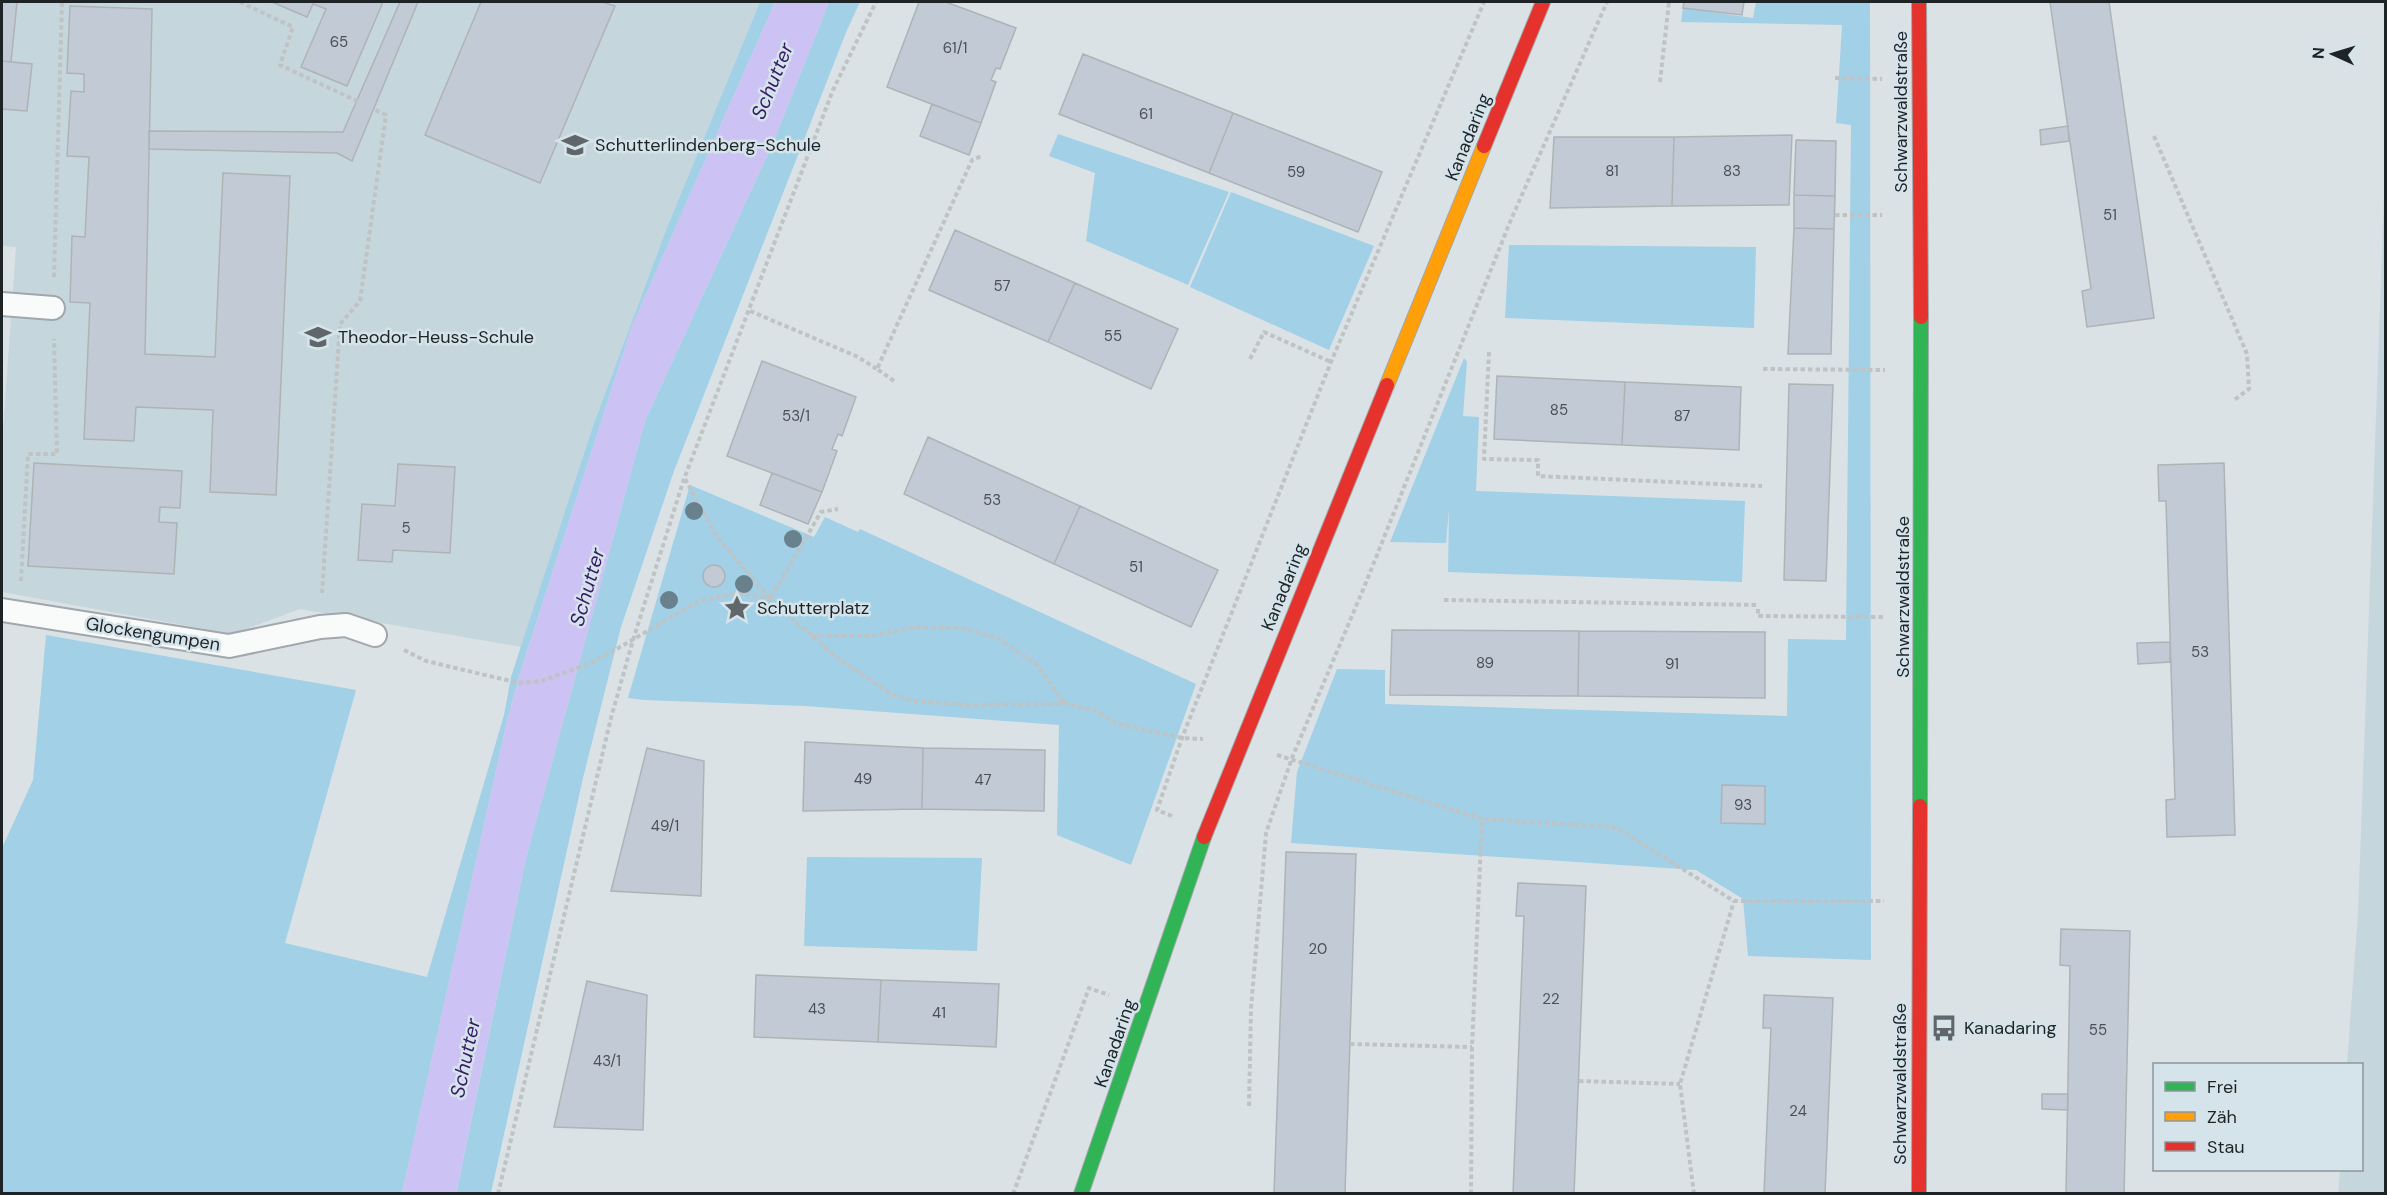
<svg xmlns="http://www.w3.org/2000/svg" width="2387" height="1195" font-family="'DM Sans',sans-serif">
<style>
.built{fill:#c6d6dd}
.green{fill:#a1d0e7}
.water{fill:#ccc2f3}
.building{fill:#c2cad5;stroke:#aeb3b6;stroke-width:1.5}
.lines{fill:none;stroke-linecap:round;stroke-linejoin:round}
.lane-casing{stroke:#a1a7aa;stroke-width:26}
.fast-casing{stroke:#a1a7aa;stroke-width:16}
.slow-casing{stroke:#a1a7aa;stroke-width:16}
.jam-casing{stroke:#a1a7aa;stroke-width:16}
.path{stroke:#c0c3c4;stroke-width:4;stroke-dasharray:4.5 3;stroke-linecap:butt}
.lane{stroke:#f9fbfb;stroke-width:22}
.fast{stroke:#30b455;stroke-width:14}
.slow{stroke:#ff9f0a;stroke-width:14}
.jam{stroke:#e5322d;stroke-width:14}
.tree{fill:#69818c}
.labels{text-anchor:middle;stroke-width:5;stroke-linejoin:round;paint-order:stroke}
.number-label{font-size:15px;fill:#4a5056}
.street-label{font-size:18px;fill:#1e2326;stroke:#d5e4eb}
.poi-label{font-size:18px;fill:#1e2326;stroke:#d5e4eb;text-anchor:start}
.water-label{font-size:20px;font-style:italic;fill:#381966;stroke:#d5e4eb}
</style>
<rect width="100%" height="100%" fill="#dae2e6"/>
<path class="built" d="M2,2H760L666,230L593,426L522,647L300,609L232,634L2,592V444L16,247L2,246Z
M2385,168L2386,1193L2338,1194L2340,1170H2362V1064H2347L2358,913Z"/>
<path class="green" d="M760,2H775L632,326L521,670L508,717L402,1193L2,1194V848L33,780L46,635L356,690L285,943L427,977L504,715L511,677L593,426L666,230Z
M829,2H860L847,30L674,471L621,627L583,778L491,1193L456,1194L526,858L645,421L772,145Z
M1756,2H1870L1871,960L1748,956L1743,899L1696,870L1291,843L1297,772L1337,669L1385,670V704L1787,716L1788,639L1846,640L1851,125L1836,123L1842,25L1681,22L1683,8L1753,18Z
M1058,134L1229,192L1188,285L1086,241L1095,173L1049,156Z
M1231,192L1374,246L1329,350L1190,287Z
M1509,245L1756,247L1754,328L1505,318Z
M1464,358L1467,362L1463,416L1479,417L1476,491L1745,501L1742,582L1448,572L1449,509L1446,543L1390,542Z
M690,485L814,537L825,517L858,532L860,529L1196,684L1131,865L1057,835L1059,725L805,706L644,700L628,698Z
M807,857L982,858L977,951L804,946Z"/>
<path class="water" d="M775,2H829L772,145L645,421L526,858L456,1193H402L508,717L521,670L632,326Z"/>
<path class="building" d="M2,2H17L11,62L2,61Z
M272,2H383L347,86L301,67L326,9L313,4L307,17Z
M400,2H418L352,161L337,153L149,149V131L343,132Z
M481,2H602L615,6L540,183L425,135Z
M919,2H946L1016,28L1000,69L996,68L991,80L996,82L981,123L887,87Z
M1684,2H1744L1742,15L1683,8Z
M2050,2H2109L2154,318L2087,327L2082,291L2091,289Z
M70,6L152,9L145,354L215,357L223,173L290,176L276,495L210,492L213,410L136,407L134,441L84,439L90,303L70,302L72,236L85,237L89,157L67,156L71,91L84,92V74L67,73Z
M1083,54L1233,113L1209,173L1059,114Z
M2,61L32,64L27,111L2,109Z
M932,104L981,123L969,155L920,136Z
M1233,113L1382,172L1358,232L1209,173Z
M2068,126L2069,141L2041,145L2040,130Z
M1792,135L1789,205L1672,206L1674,137Z
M1554,137H1674L1672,206L1550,208Z
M1796,140L1836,141L1835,196L1794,195Z
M1794,195L1835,196L1834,229L1794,228Z
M1794,228L1834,229L1831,354H1788Z
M955,230L1075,283L1048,342L929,290Z
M1075,283L1178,329L1151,389L1048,342Z
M762,361L856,397L842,436L838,434L832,449L837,451L822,492L727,456Z
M1497,376L1625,382L1622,445L1494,439Z
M1625,382L1741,387L1739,450L1622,445Z
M1789,384L1833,385L1826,581L1784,580Z
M928,437L1080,506L1054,564L904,494Z
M34,463L182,471L180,508L160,507L159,522L177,523L174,574L28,566Z
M2224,463L2235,835L2167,837L2166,800L2175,799L2166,501H2159L2158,465Z
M398,464L455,467L450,553L393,550L392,562L358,560L362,504L395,506Z
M772,473L822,492L808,524L760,505Z
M1080,506L1218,570L1191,627L1054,564Z
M703 576a11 11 0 1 1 22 0a11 11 0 1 1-22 0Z
M1392,630L1579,631L1578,696L1390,695Z
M1579,631L1765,632V698L1578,696Z
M2170,642V662L2138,664L2137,643Z
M805,742L923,748L922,809L803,811Z
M647,748L704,761L701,896L611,891Z
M923,748L1045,750L1044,811L922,809Z
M1722,785L1765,786V824L1721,823Z
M1286,852L1356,854L1345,1194H1274Z
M1518,883L1586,886L1574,1194H1513L1524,916H1516Z
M2061,929L2130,931L2124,1194H2066L2070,966L2060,965Z
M756,975L881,980L878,1042L754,1037Z
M881,980L999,984L996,1047L878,1042Z
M587,981L647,995L643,1130L554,1127Z
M1764,995L1833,998L1825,1194H1764L1771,1028H1763Z
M2042,1094H2068V1110L2042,1109Z"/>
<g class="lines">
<g class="lane-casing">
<path id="lane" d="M2,304L53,308
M2,610L229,646L320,627L346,625L375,635"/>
</g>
<g class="fast-casing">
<path id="fast" d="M1920,806L1921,317
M1081,1194L1204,837"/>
</g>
<g class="slow-casing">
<path id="slow" d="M1387,385L1484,146"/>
</g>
<g class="jam-casing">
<path id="jam" d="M1919,2L1921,317
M1484,146L1543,2
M1204,837L1387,385
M1919,1194L1920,806"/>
</g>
<path class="path" d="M240,2L293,27L280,65L357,101
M1835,78L1882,79
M1660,82L1669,2
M2154,136L2247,354L2249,389L2233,401
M1835,215H1882
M54,277L62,2
M750,311L856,356L877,369
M1489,352L1484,459L1538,460V476L1762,486
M1250,359L1264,332L1331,362
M1763,369L1885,370
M894,381L877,369L972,160L982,156
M685,479L717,537L770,599L821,512L838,509
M21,581L28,454H57L54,339
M322,593L340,324L360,301L386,115L373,109
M1444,600L1759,605
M1758,609V616L1883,617
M812,636H870L916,627L961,628L998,638L1037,665L1065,704
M404,650L426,661L519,683L541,681L588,664L608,654L699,601L741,593L770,599L836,657L891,694L915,701L967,705L1066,704L1094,710L1118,724L1182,738L1203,739
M1277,755L1482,819L1615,827L1734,901H1884
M1172,816L1157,810L1182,738L1331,362L1484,2
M1350,1044L1472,1047
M1579,1081L1680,1084
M1249,1106L1251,1008L1266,833L1292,758L1365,585L1510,222L1607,2
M498,1194L611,718L633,640L684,479L833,90L876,2
M1013,1194L1089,988L1109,995
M1471,1194L1472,1047L1482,819
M1694,1194L1680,1084L1734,901"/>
<use href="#lane" class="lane"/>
<use href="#fast" class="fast"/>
<use href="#slow" class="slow"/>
<use href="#jam" class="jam"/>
</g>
<g class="tree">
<circle cx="694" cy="511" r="9"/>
<circle cx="793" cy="539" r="9"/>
<circle cx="744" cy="584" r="9"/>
<circle cx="669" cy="600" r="9"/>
</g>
<defs>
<g id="school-bare" transform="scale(2.07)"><path d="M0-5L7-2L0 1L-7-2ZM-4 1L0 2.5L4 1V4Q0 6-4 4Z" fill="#606669" stroke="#d5e4eb" stroke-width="2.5" paint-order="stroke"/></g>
<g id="sight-bare" transform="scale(2.07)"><path d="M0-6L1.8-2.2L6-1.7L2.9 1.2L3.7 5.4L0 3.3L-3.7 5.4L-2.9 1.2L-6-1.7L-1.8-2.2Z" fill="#606669" stroke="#d5e4eb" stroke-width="2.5" paint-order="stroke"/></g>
<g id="bus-bare" transform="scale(2.07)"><path d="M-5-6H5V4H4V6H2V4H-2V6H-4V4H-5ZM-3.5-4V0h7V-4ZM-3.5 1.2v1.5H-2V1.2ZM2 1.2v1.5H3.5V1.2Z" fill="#606669" stroke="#d5e4eb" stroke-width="2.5" paint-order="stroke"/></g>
</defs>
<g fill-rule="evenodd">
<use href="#school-bare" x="575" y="145"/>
<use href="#school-bare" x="318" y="337"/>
<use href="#sight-bare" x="737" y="608"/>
<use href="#bus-bare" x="1944" y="1028"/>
</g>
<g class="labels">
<g class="number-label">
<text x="339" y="47">65</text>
<text x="955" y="53">61/1</text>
<text x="1146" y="119">61</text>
<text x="1612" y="176">81</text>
<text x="1732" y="176">83</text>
<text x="1296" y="177">59</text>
<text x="2110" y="220">51</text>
<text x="1002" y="291">57</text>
<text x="1113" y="341">55</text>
<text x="1559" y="415">85</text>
<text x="796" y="421">53/1</text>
<text x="1682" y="421">87</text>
<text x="992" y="505">53</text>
<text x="406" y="533">5</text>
<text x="1136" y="572">51</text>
<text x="2200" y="657">53</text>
<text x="1485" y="668">89</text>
<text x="1672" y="669">91</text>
<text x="863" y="784">49</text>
<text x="983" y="785">47</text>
<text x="1743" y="810">93</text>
<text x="665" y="831">49/1</text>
<text x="1318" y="954">20</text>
<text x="1551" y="1004">22</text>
<text x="817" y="1014">43</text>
<text x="939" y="1018">41</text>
<text x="2098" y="1035">55</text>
<text x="607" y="1066">43/1</text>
<text x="1798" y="1116">24</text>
</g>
<g class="street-label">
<text transform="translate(1901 112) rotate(-90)" y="6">Schwarzwaldstraße</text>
<text transform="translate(1468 137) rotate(-68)" y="6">Kanadaring</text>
<text transform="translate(1284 587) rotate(-68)" y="6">Kanadaring</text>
<text transform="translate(1903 597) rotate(-90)" y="6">Schwarzwaldstraße</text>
<text transform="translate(153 634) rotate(9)" y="6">Glockengumpen</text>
<text transform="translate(1115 1043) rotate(-71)" y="6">Kanadaring</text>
<text transform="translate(1900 1084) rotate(-90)" y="6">Schwarzwaldstraße</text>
</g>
<g class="poi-label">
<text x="595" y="151">Schutterlindenberg-Schule</text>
<text x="338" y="343">Theodor-Heuss-Schule</text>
<text x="757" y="614">Schutterplatz</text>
<text x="1964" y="1034">Kanadaring</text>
</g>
<g class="water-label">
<text transform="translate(772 81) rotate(-68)" y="7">Schutter</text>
<text transform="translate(587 587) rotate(-74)" y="7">Schutter</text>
<text transform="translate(465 1058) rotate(-78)" y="7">Schutter</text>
</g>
</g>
<rect width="2387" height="1195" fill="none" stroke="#1e2326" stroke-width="6"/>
<rect x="2153" y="1063" width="210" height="108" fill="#d5e4eb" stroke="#8c979c" stroke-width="1.5"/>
<rect x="2165" y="1082" width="30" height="9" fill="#30b455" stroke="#8c979c" stroke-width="1.5"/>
<text x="2207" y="1093" font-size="18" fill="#1e2326">Frei</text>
<rect x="2165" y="1112" width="30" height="9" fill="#ff9f0a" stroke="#8c979c" stroke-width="1.5"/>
<text x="2207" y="1123" font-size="18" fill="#1e2326">Zäh</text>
<rect x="2165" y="1142" width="30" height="9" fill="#e5322d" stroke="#8c979c" stroke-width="1.5"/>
<text x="2207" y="1153" font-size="18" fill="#1e2326">Stau</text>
<g transform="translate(2333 54) rotate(274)" stroke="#d5e4eb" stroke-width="4.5" paint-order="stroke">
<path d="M0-4.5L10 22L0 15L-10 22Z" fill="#1e2326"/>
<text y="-9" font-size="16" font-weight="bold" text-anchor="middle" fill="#1e2326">N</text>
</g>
</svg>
